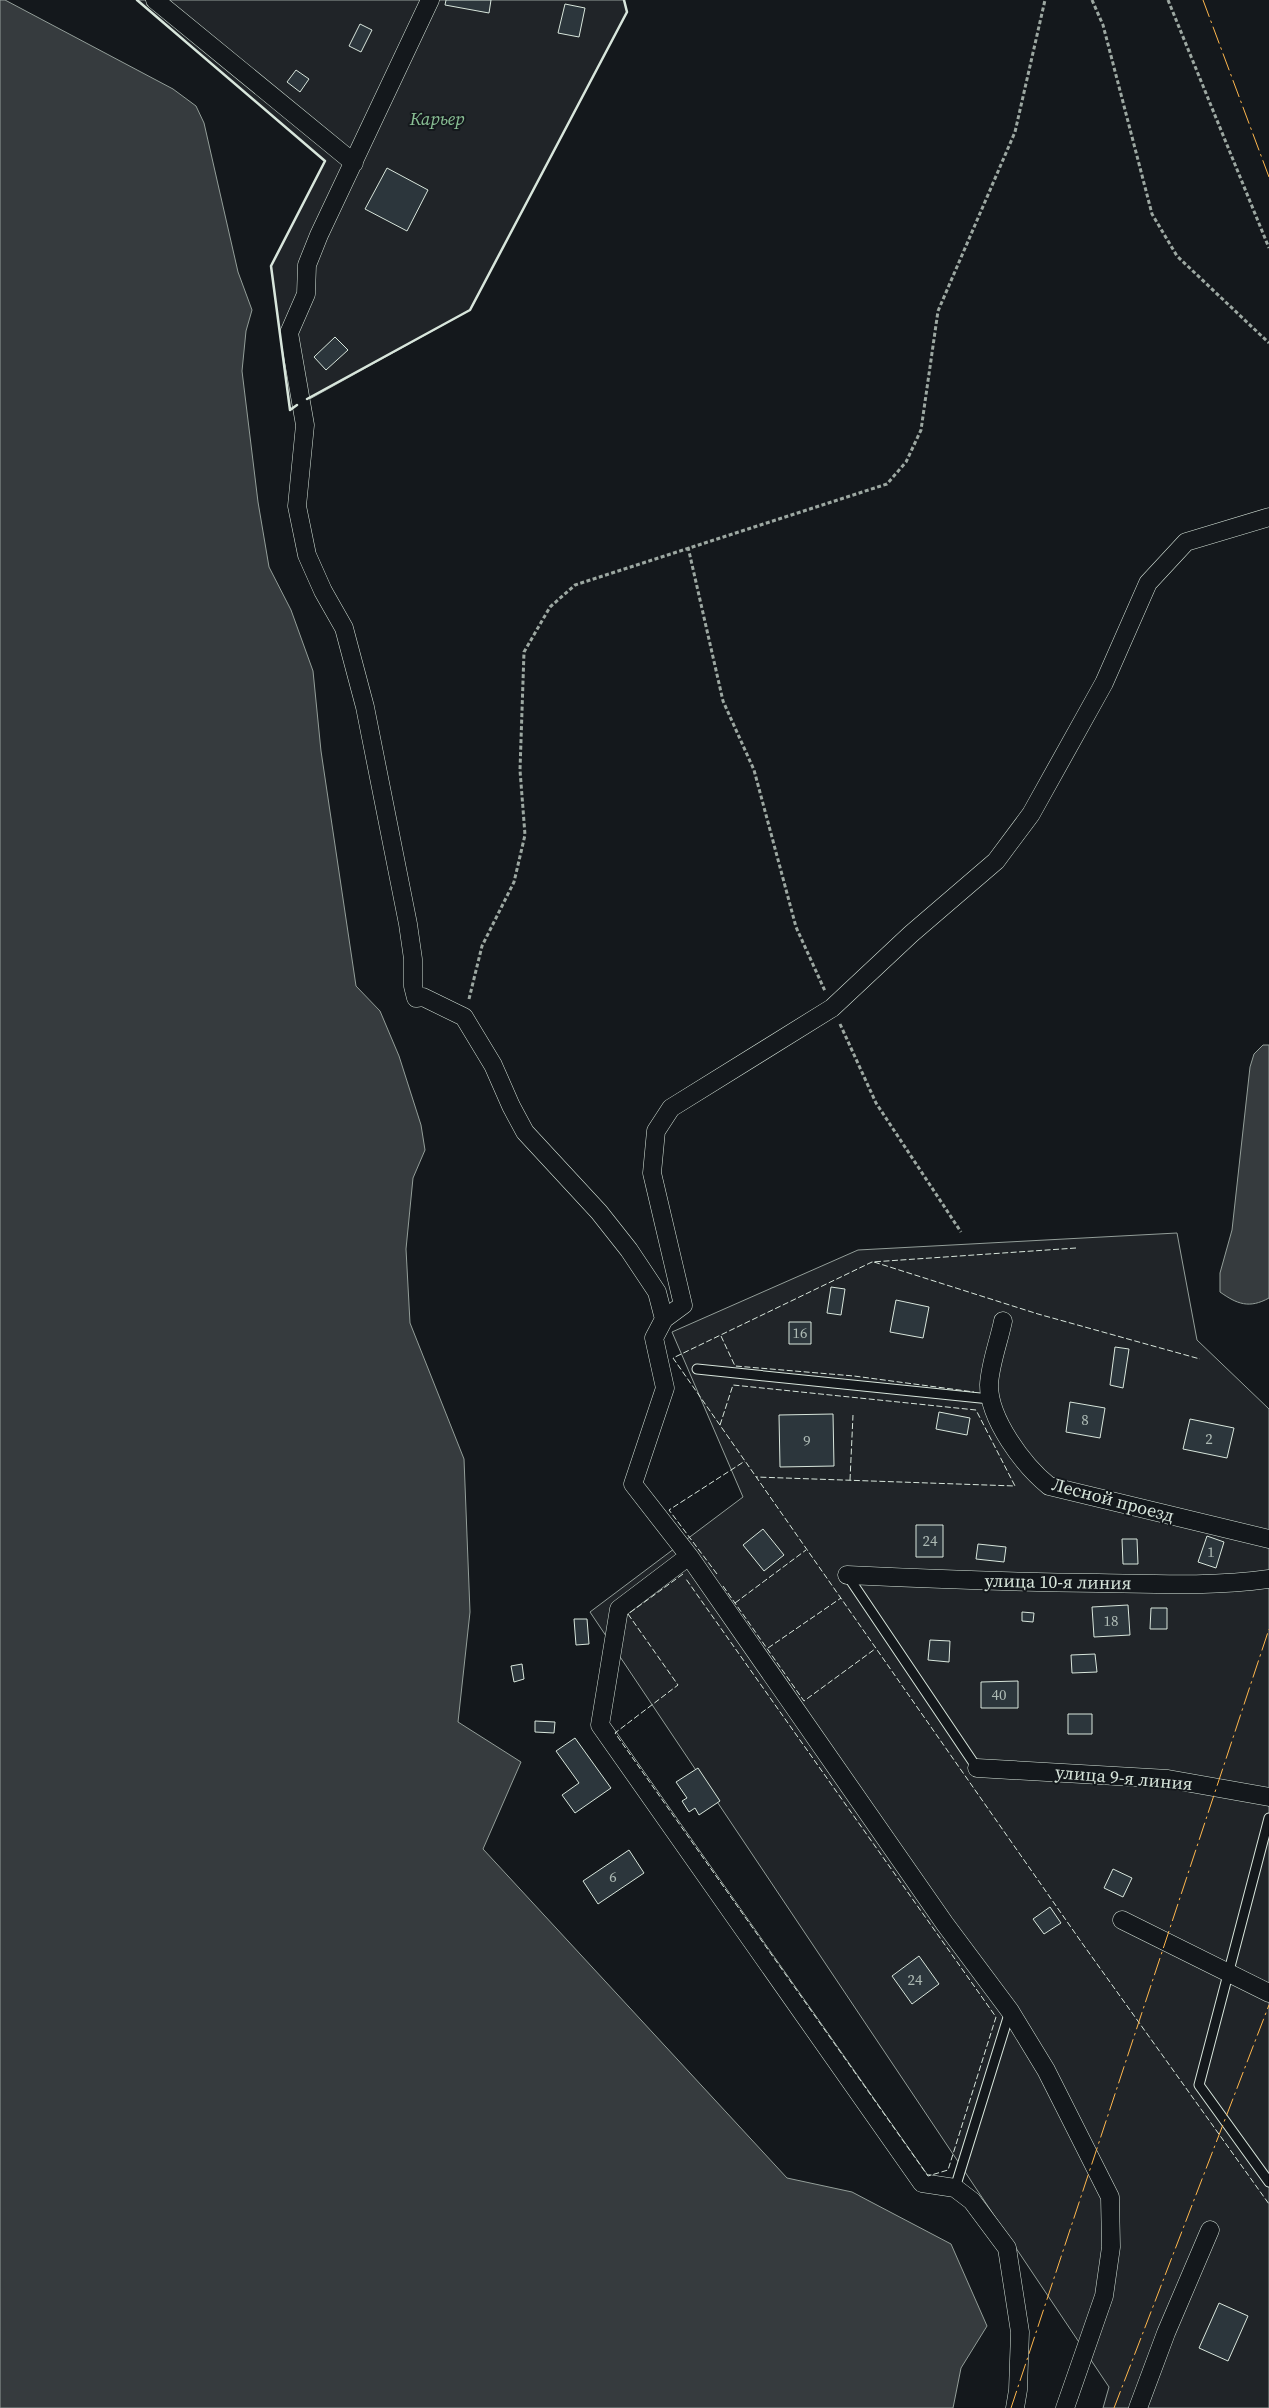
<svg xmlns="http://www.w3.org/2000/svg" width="1269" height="2408" font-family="'Source Serif 4',serif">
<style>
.green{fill:#202428;stroke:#939e99}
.water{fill:#363b3e;stroke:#939e99}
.building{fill:#2c363c;stroke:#d8e6dc}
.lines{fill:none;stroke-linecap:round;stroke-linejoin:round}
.lane-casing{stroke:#d8e6dc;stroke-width:11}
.street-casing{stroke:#d8e6dc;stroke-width:19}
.path{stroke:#9da8a2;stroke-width:3;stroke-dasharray:4 2.5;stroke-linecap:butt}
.lane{stroke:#14181c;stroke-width:9}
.street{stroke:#14181c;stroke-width:18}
.fence{stroke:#d8e6dc;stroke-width:1;stroke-dasharray:6 2.5;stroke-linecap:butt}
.wall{stroke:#d8e6dc;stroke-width:2.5}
.power{stroke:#ffb74d;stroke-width:1;stroke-dasharray:18 4 2.5 4;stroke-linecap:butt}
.labels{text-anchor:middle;stroke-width:4;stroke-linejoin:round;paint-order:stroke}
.number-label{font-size:15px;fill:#adbab4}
.park-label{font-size:18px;font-style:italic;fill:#8ac095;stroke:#14181c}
.street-label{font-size:18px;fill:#d8e6dc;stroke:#14181c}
</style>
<rect width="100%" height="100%" fill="#14181c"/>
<path class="green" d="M137,0H624L627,12L470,310L290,410L271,266L325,161Z
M1177,1233L1197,1340L1269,1409V2408H1103L1109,2387L590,1612L743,1497L672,1332L858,1250Z"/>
<path class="water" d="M0,0H5L173,89L196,106L204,123L238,272L252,310L246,331L242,371L258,502L269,567L291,610L313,671L321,751L356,986L380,1011L399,1056L421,1125L425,1150L413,1178L406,1249L410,1323L464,1459L470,1612L458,1722L521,1762L483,1849L787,2178L852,2192L951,2244L987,2326L961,2368L953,2408H0Z
M1263,1045H1269V1298C1249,1309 1237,1304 1220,1292V1273L1232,1230L1250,1067L1254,1054Z"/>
<path class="building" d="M446,0H491L489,13L445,5Z
M565,4L585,8L579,37L558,33Z
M360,24L372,30L361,52L349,46Z
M296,70L309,79L300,92L287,82Z
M387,168L428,190L407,231L365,209Z
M335,337L348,350L326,370L314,357Z
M831,1287L845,1289L841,1315L827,1313Z
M896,1300L929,1307L923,1338L890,1332Z
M789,1322H811V1344H789Z
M1115,1347L1129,1349L1123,1388L1110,1385Z
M1070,1402L1105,1408L1100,1438L1066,1432Z
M939,1412L970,1418L967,1435L936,1429Z
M833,1414L834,1466L780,1467L779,1415Z
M1190,1419L1234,1428L1227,1458L1183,1449Z
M916,1525H943V1557H916Z
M763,1529L784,1555L764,1571L743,1545Z
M1207,1536L1224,1542L1216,1568L1198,1562Z
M1122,1539H1137L1138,1564H1123Z
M978,1544L1006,1547L1004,1562L976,1559Z
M1128,1605L1130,1635L1094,1637L1092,1607Z
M1151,1608H1167V1629H1150Z
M1022,1612L1034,1613L1033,1622L1022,1621Z
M574,1619H587L589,1644L576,1645Z
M930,1640L950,1641L949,1662L928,1660Z
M1095,1654L1097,1672L1072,1673L1071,1655Z
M522,1664L524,1679L514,1682L511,1666Z
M1018,1681V1708H981V1682Z
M1068,1714H1092V1734H1068Z
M535,1721L555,1722L554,1733L535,1732Z
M575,1738L611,1788L575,1813L562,1795L579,1783L556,1751Z
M698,1768L720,1801L699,1815L695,1808L689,1812L682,1801L687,1798L676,1782Z
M629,1850L644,1873L598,1904L583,1881Z
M1113,1869L1132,1878L1123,1897L1104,1888Z
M1050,1907L1061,1923L1044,1934L1033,1919Z
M919,1956L939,1984L912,2004L892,1976Z
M1219,2303L1248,2316L1228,2361L1199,2348Z"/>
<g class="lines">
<g class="lane-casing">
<path id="lane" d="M697,1369L990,1399
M847,1575L977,1768
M1269,1818L1199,2085L1269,2182
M955,2188L1010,2011"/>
</g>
<g class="street-casing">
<path id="street" d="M155,0L354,163
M430,0L319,235L307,265L306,294L289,333L305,425L297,506L307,555L323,591L344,628L365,707L408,924L413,959V986L416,998L423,997L464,1017L493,1065L511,1106L525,1132L599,1212L629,1250L657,1292L664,1319
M1003,1321C999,1341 990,1364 989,1385C989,1419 1023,1465 1049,1486L1269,1539
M689,1556L945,1924L1010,2011L1046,2070L1110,2197L1111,2247L1104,2296L1065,2408
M847,1575C931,1579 1014,1582 1098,1583C1154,1584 1213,1587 1269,1579
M977,1768L1168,1779L1269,1797
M1122,1920L1269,1993
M1015,2408L1018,2390L1020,2332L1007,2248L972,2201L955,2188L922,2183L600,1725L619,1609L689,1556L633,1484L665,1388L654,1338L664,1319L683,1305L652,1173L656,1131L671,1108L832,1008L911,934L996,861L1031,814L1104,683L1148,583L1186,542L1269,517
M1138,2408L1166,2333L1210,2230"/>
</g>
<path class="path" d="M1092,0L1103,25L1152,214L1177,256L1269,343
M1168,0L1269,248
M688,547L723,701L754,770L796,927L825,991
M469,999L482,946L514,882L525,835L520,770L524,652L550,607L575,585L887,484L906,462L921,430L938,311L1015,132L1045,0
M840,1024L876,1103L961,1232"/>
<use href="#lane" class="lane"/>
<use href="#street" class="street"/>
<path class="fence" d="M1076,1248L872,1262L673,1358L1082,1943L1269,2204
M874,1262L1038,1314L1200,1359
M721,1336L735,1366L854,1376L974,1392
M720,1425L733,1385L976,1410L1015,1486L756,1477
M850,1480L853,1415
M683,1574L628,1614L678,1685L615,1733L928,2176L948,2170L996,2017L686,1579
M717,1574L669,1510L745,1461
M723,1586L804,1701L875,1649
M735,1603L806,1550
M768,1648L841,1598"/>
<path class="wall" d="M137,0L325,161L271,266L290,410L297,405
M307,399L470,310L627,12L624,0"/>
<path class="power" d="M1203,0L1269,177
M1011,2408L1269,1629
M1114,2408L1269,2005"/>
</g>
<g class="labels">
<g class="number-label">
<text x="800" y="1338">16</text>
<text x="1085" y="1425">8</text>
<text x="1209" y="1444">2</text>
<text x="807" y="1446">9</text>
<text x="930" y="1546">24</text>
<text x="1211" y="1557">1</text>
<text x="1111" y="1626">18</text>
<text x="999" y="1700">40</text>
<text x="613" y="1882">6</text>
<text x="915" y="1985">24</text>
</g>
<g class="park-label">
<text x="437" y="125">Карьер</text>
</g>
<g class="street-label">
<text transform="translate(1113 1500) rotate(15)" y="6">Лесной проезд</text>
<text transform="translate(1058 1582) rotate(1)" y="6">улица 10-я линия</text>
<text transform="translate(1124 1778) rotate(5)" y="6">улица 9-я линия</text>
</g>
</g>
</svg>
